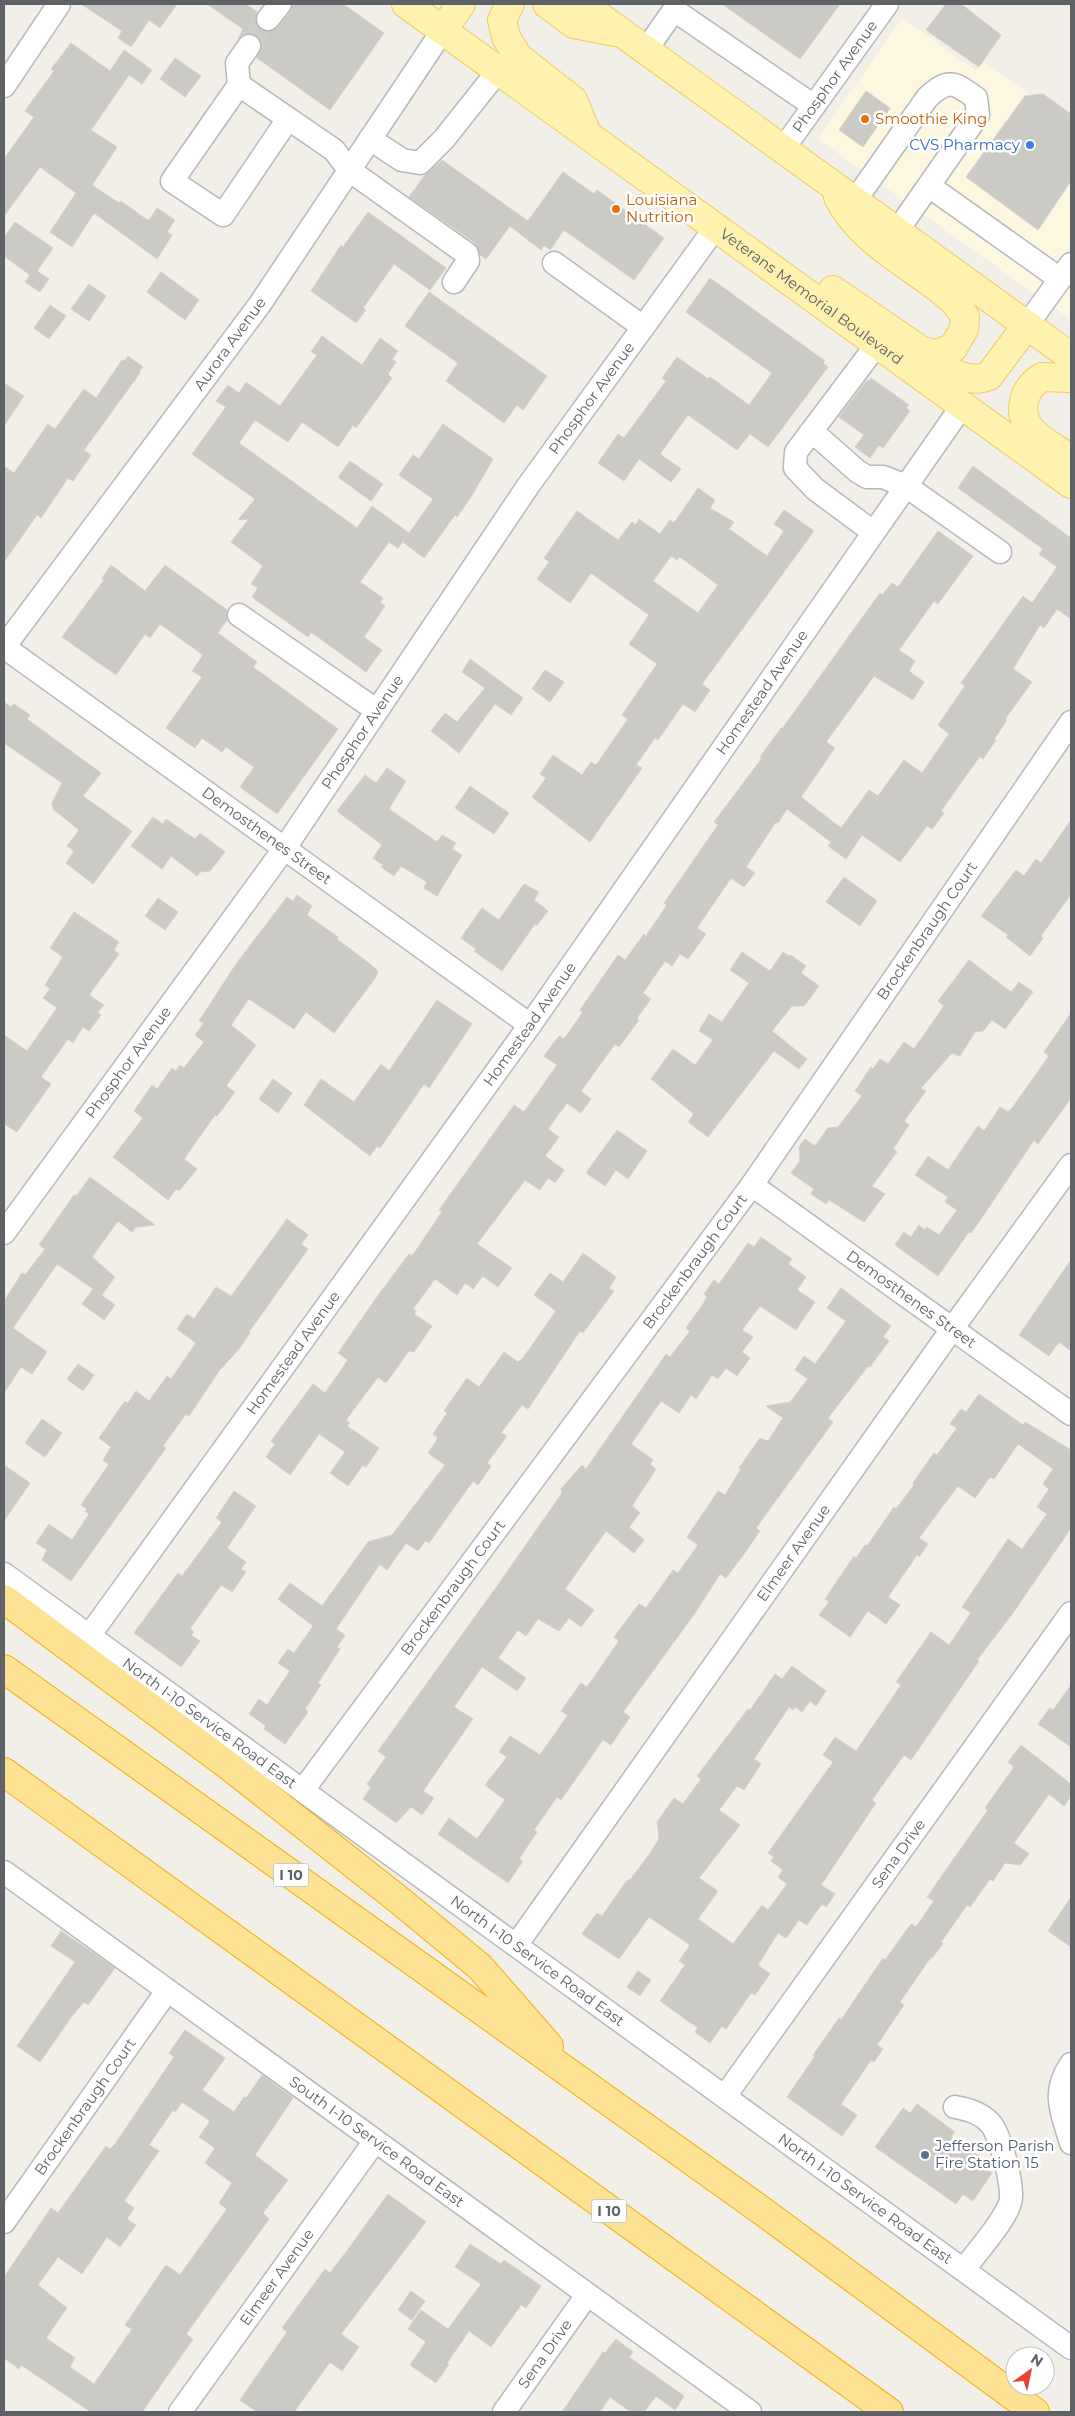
<svg xmlns="http://www.w3.org/2000/svg" width="1075" height="2416" font-family="Montserrat,sans-serif">
<style>
.commercial{fill:#fef7e0}
.building{fill:#cccac5;stroke:#d6d1c6;fill-rule:evenodd}
.lines{fill:none;stroke-linecap:round;stroke-linejoin:round}
.minor-tunnel{stroke:#ccccc8;stroke-width:22;stroke-dasharray:22 11;stroke-linecap:butt}
.minor-casing{stroke:#b5b8bc;stroke-width:25}
.major-casing{stroke:#f2c960;stroke-width:30}
.highway-casing{stroke:#f9ab00;stroke-width:30}
.minor{stroke:#fff;stroke-width:22}
.major{stroke:#fff2af;stroke-width:28}
.highway{stroke:#fde293;stroke-width:28}
.food-dot{fill:#e8710a;stroke:#fff;stroke-width:2}
.shop-dot{fill:#3f7fe0;stroke:#fff;stroke-width:2}
.service-dot{fill:#5c6f8a;stroke:#fff;stroke-width:2}
.labels{text-anchor:middle;stroke-width:5;stroke-linejoin:round;paint-order:stroke}
.shield{fill:#fff;stroke:#8f9295;stroke-width:1}
.shield-label{font-size:14px;font-weight:bold;fill:#5f6368}
.street-label{font-size:15px;fill:#5f6368;stroke:#fff}
.food-label{font-size:15px;fill:#c56008;stroke:#fff;text-anchor:start}
.shop-label{font-size:15px;fill:#366cbe;stroke:#fff;text-anchor:end}
.service-label{font-size:15px;fill:#4e5e75;stroke:#fff;text-anchor:start}
</style>
<rect width="100%" height="100%" fill="#f1efe8"/>
<path class="commercial" d="M902,18L976,71L983,61L1071,123V244L1036,295L818,139Z
M1071,278V320L1052,306Z"/>
<path class="building" d="M81,4H177L160,28L149,20L131,47L118,38L122,31Z
M207,4H246L257,12L256,24L260,30L267,32L278,27L290,12L293,4H343L384,33L330,110L257,58L262,47L257,36L250,33L243,34L238,39L243,29Z
M722,4H840L800,59Z
M946,4H961L1001,35L979,67L926,30Z
M71,43L110,71L124,50L152,70L142,84L129,75L91,130L117,147L92,185L119,203L121,201L146,219L149,220L157,208L175,220L167,232L172,235L157,259L94,213L72,247L50,232L76,193L40,167L4,216V159L34,117L25,111L54,71L51,69Z
M175,58L201,76L185,97L160,79Z
M866,91L890,108L863,147L839,130Z
M1043,94L1071,114V181L1038,230L966,177L1025,96Z
M442,160L528,221L563,172L594,194L597,190L664,238L634,280L564,230L550,250L544,245L541,250L510,226L486,259L480,255L475,243L409,197L425,175Z
M368,212L446,268L430,290L394,264L363,308L366,310L356,323L311,291L341,245L343,247Z
M15,222L53,248L37,271L49,279L40,292L25,282L30,275L4,256V237Z
M161,272L199,300L185,320L147,292Z
M710,278L825,361L823,363L828,367L768,447L750,434L737,450L688,415L660,454L681,469L671,482L639,459L624,481L598,463L618,434L624,438L666,381L662,378L677,357L708,379L710,377L749,405L772,373L686,312Z
M89,284L106,296L89,321L71,309Z
M429,292L547,376L523,410L517,405L504,423L446,381L458,363L405,326Z
M50,305L66,316L49,339L34,328Z
M322,336L362,365L380,338L398,351L392,359L396,362L388,374L392,378L356,428L353,425L338,447L302,422L288,442L255,420L239,443L357,528L372,506L409,533L398,548L389,542L360,582L383,598L380,602L385,606L364,637L382,650L366,672L311,632L308,637L252,597L258,588L251,584L263,566L231,542L249,519L238,520L255,499L192,454L226,407L216,401L228,385L239,393L246,382L280,406L317,355L311,352Z
M128,356L143,367L139,372L140,373L84,450L91,455L73,481L68,478L41,518L37,515L4,562V466L14,473L48,424L55,429L84,389L96,398L122,360L124,361Z
M871,378L909,405L906,408L910,411L883,448L879,445L870,458L855,447L864,435L839,417L867,380L869,381Z
M4,383L24,396L4,426Z
M443,424L493,459L471,497L457,517L455,515L424,558L403,542L433,499L399,475L413,455L419,459Z
M350,461L383,484L371,501L338,477Z
M973,466L1071,538V619L1057,609L1044,628L1040,625L1013,669L1032,682L1005,719L1007,720L994,739L996,740L983,759L980,756L941,811L944,813L932,829L927,826L900,862L862,835L846,859L828,846L831,842L787,809L778,823L776,822L746,867L755,873L744,887L731,878L697,928L706,934L688,959L680,954L672,966L665,961L643,993L651,999L637,1018L639,1020L619,1047L615,1044L581,1091L591,1099L581,1113L567,1103L548,1129L559,1137L545,1156L564,1170L555,1183L548,1178L540,1190L525,1180L477,1244L512,1268L498,1287L483,1276L473,1289L465,1283L457,1295L435,1279L413,1309L416,1311L414,1314L432,1326L414,1352L409,1351L386,1383L378,1377L346,1420L350,1423L347,1426L379,1448L366,1467L363,1465L348,1486L330,1473L345,1452L319,1434L290,1475L266,1457L275,1444L271,1441L313,1384L325,1393L348,1360L338,1353L379,1294L409,1254L412,1256L442,1212L439,1210L514,1105L524,1112L557,1065L544,1056L559,1036L564,1039L583,1012L580,1010L618,955L625,960L644,934L646,936L667,905L664,903L718,825L714,822L762,758L760,757L781,728L782,729L880,593L882,595L892,583L898,587L938,531L973,556L938,604L934,601L899,650L915,661L909,671L924,682L913,700L874,676L826,742L835,748L801,797L841,828L869,790L878,796L904,760L922,773L949,734L938,725L965,686L961,683L1023,596L1032,603L1057,567L1039,554L1043,549L958,488Z
M698,488L715,500L710,508L734,522L729,529L767,556L784,531L774,524L784,510L814,531L702,684L710,690L695,712L683,704L658,740L655,738L636,765L642,768L590,842L532,797L546,778L540,774L553,755L582,775L591,762L596,765L628,719L622,715L657,664L629,644L649,615L591,573L570,603L537,579L549,562L544,558L577,511L618,540L632,522L636,525L639,519L660,534L670,520L674,523ZM671,556L677,560L680,557L718,585L698,613L653,581Z
M111,565L145,591L165,565L227,610V620L218,633L257,662L253,667L338,729L277,814L240,787L254,767L226,747L222,752L202,738L195,748L166,728L202,677L192,671L203,655L160,624L150,638L145,634L116,675L62,637L104,580L102,578Z
M470,659L523,698L511,715L495,704L459,753L431,731L445,713L457,722L485,688L462,672Z
M545,670L564,682L550,702L532,689Z
M4,702L11,707L14,704L30,715L27,719L101,773L83,796L132,831L93,884L66,863L74,851L67,846L79,830L53,809L52,803L62,783L4,743Z
M387,768L406,781L389,809L437,842L442,835L456,843L452,849L462,855L437,896L424,888L427,882L401,866L394,876L381,867L383,865L373,858L382,845L337,811L365,775L376,783Z
M470,786L509,813L494,834L455,808Z
M153,817L163,824L166,819L195,839L200,833L225,852L210,871L200,872L197,876L171,856L162,869L131,846Z
M1071,820V894L1041,936L1043,938L1030,956L1006,937L1008,935L981,916L1016,870L1024,876L1036,859L1041,863Z
M844,877L877,901L860,926L826,902Z
M524,884L539,892L534,900L548,911L537,925L535,924L502,971L474,951L476,949L461,938L482,908L499,920Z
M297,895L312,906L307,915L338,937L337,939L370,964L378,971L376,977L334,1033L306,1012L294,1029L249,999L231,1025L256,1045L226,1086L235,1092L217,1116L215,1115L184,1159L197,1169L179,1191L176,1189L168,1200L113,1157L143,1118L134,1111L152,1085L157,1089L172,1068L176,1071L180,1065L184,1068L204,1042L195,1035L204,1023L199,1021L236,964L287,897L293,901Z
M158,898L178,912L165,930L145,916Z
M74,912L119,942L114,950L119,954L89,995L104,1005L97,1013L101,1015L89,1031L83,1027L73,1043L68,1039L41,1077L51,1084L17,1132L4,1124V1035L27,1051L57,1008L43,998L50,989L45,985L63,957L50,948Z
M742,952L770,971L783,952L789,956L791,955L806,966L801,973L819,986L804,1006H792L772,1031L807,1059L799,1069L774,1051L708,1137L688,1122L694,1114L651,1079L673,1049L695,1065L713,1040L699,1031L709,1014L722,1022L749,983L730,970Z
M969,960L1011,992L1019,982L1033,992L1005,1029L992,1020L983,1031L975,1032L960,1056L952,1053L921,1088L926,1091L904,1121L909,1125L893,1149L897,1152L872,1186L885,1194L864,1222L829,1200L826,1204L811,1194L814,1189L791,1173L800,1161L799,1147L805,1139L815,1146L828,1128L838,1127L862,1096L855,1091L871,1067L873,1069L880,1059L888,1064L904,1042L914,1049L944,1006L938,1001Z
M437,1000L472,1024L429,1088L424,1084L380,1148L377,1146L370,1156L304,1105L321,1079L354,1102L381,1064L389,1071Z
M1071,1013V1098L1038,1144L1034,1140L981,1219L971,1233L969,1232L938,1276L895,1245L904,1232L911,1237L919,1225L925,1230L927,1227L939,1235L957,1210L945,1202L948,1197L915,1175L928,1156L948,1170L978,1126L984,1131L1000,1107L1008,1112L1012,1108L1049,1056L1044,1052Z
M273,1079L292,1093L278,1113L259,1099Z
M617,1130L647,1151L628,1179L616,1170L605,1186L586,1173Z
M90,1177L155,1225L136,1227L132,1232L118,1221L92,1257L115,1277L102,1295L57,1264L13,1328L47,1352L32,1374L21,1367L4,1393V1301L22,1273L25,1275L45,1249L39,1245L74,1195L76,1196Z
M287,1219L308,1235L301,1244L308,1249L249,1332L250,1333L239,1349L219,1371L189,1416L186,1414L163,1446L166,1448L71,1581L42,1560L47,1550L36,1543L49,1524L72,1540L89,1514L85,1511L87,1509L81,1505L109,1464L103,1460L111,1447L99,1438L125,1401L128,1403L136,1391L149,1401L167,1376L171,1379L196,1343L177,1329L187,1314L194,1319L216,1287L231,1296Z
M761,1237L792,1259L788,1264L806,1277L797,1290L815,1302L796,1330L760,1306L742,1330L753,1337L742,1352L750,1358L737,1376L726,1368L718,1379L712,1375L696,1399L691,1395L679,1413L661,1401L631,1444L653,1460L650,1464L656,1469L632,1506L640,1513L629,1527L644,1540L634,1553L606,1531L565,1589L594,1610L581,1627L569,1618L559,1631L538,1619L526,1636L518,1630L498,1658L526,1678L517,1691L482,1667L454,1707L473,1719L423,1791L434,1798L422,1815L411,1807L396,1823L363,1799L371,1787L367,1784L386,1757L378,1751L500,1582L562,1493L561,1489L582,1465L586,1469L666,1354L670,1357L690,1331L686,1328L703,1304L707,1297L704,1294L714,1280L719,1284L748,1243L754,1247Z
M583,1253L616,1277L609,1288L614,1291L583,1333L580,1331L528,1409L522,1405L501,1433L507,1436L487,1463L491,1466L478,1485L473,1481L429,1543L425,1541L418,1551L406,1543L387,1570L380,1564L336,1629L345,1635L337,1647L340,1649L318,1683L321,1685L305,1709L308,1712L285,1744L264,1729L266,1726L249,1714L259,1699L267,1705L290,1671L278,1663L288,1649L294,1653L313,1626L278,1599L290,1583L322,1606L368,1542L392,1535L445,1465L428,1453L438,1438L433,1434L447,1413L444,1411L467,1378L479,1387L504,1352L518,1362L523,1358L556,1311L534,1295L550,1273L563,1282Z
M1071,1260V1351L1059,1342L1049,1356L1019,1335Z
M841,1288L891,1326L883,1337L889,1341L870,1367L868,1366L828,1418L833,1422L756,1528L760,1531L744,1554L726,1578L720,1574L695,1613L623,1712L630,1717L611,1745L603,1740L561,1800L557,1797L534,1830L537,1832L519,1859L523,1861L508,1883L438,1834L449,1818L477,1839L505,1800L485,1785L507,1757L499,1752L510,1736L540,1755L568,1715L561,1711L581,1683L587,1687L619,1641L614,1637L639,1604L646,1608L673,1570L678,1573L698,1545L687,1537L718,1491L725,1495L741,1469L739,1468L760,1438L768,1441L783,1418L766,1406L790,1402L808,1379L795,1370L804,1356L815,1364L846,1321L827,1308Z
M93,1289L115,1305L104,1320L82,1304Z
M78,1364L94,1375L83,1391L67,1379Z
M979,1394L1023,1425L1025,1422L1071,1450V1528L1013,1613L977,1660L979,1661L911,1760L904,1755L872,1800L876,1803L821,1885L835,1894L826,1907L822,1904L807,1925L799,1920L786,1938L778,1933L758,1965L770,1974L755,1995L751,1993L726,2029L722,2026L710,2043L695,2032L698,2028L660,2001L685,1965L679,1961L690,1945L649,1917L619,1959L582,1934L597,1913L602,1916L625,1883L629,1879L630,1880L648,1856L659,1839L657,1822L674,1798L683,1804L701,1779L697,1776L748,1709L750,1710L775,1674L782,1679L792,1666L826,1691L816,1706L810,1701L802,1712L795,1707L793,1710L789,1707L766,1741L754,1759L761,1764L744,1790L737,1786L719,1810L740,1825L699,1878L718,1891L698,1919L733,1944L762,1905L768,1910L787,1884L778,1877L783,1870L771,1861L774,1857L768,1853L833,1762L823,1755L835,1737L856,1751L901,1685L896,1682L931,1632L949,1645L971,1613L962,1607L1008,1539L1022,1549L1047,1514L1037,1507L1049,1489L1043,1484L1053,1469L1018,1444L994,1479L990,1477L975,1498L958,1486L919,1538L928,1544L919,1557L917,1555L888,1597L900,1605L886,1624L868,1611L850,1637L819,1615L829,1602L825,1599L854,1556L856,1558L865,1545L867,1546L894,1507L896,1509L914,1485L913,1483L934,1453L937,1455L957,1428L950,1424L961,1409L966,1412Z
M42,1419L62,1433L45,1457L25,1443Z
M4,1465L30,1483L4,1521Z
M234,1491L256,1506L227,1548L246,1562L241,1569L246,1572L232,1592L221,1585L190,1629L194,1632L191,1635L200,1641L181,1667L134,1633L178,1573L182,1576L222,1522L216,1518Z
M1071,1685V1747L1038,1724L1050,1708L1053,1710Z
M1021,1745L1071,1784V1796L1064,1806L1049,1794L1014,1843L1029,1854L1020,1865L1005,1863L993,1881L990,1879L970,1907L967,1905L941,1942L943,1944L932,1958L931,1957L900,2002L904,2005L877,2045L883,2049L874,2062L871,2060L841,2104L857,2115L842,2136L787,2097L815,2056L813,2055L839,2018L841,2020L883,1958L885,1960L911,1924L916,1927L934,1901L927,1897L988,1810L985,1808L1014,1767L1008,1762Z
M1071,1897V1947L1048,1931Z
M61,1931L115,1968L88,2005L84,2002L72,2016L40,2062L17,2046L75,1962L51,1946Z
M638,1971L651,1980L640,1996L627,1987Z
M185,2030L225,2058L202,2090L234,2112L244,2097L246,2098L262,2075L293,2098L255,2155L288,2180L263,2213L269,2219L186,2334L193,2339L142,2412H91L21,2365L19,2369L4,2358V2277L51,2208L58,2213L106,2146L110,2149L115,2144L174,2057L169,2053ZM182,2102L210,2121L199,2137L215,2148L205,2163L232,2183L219,2203L227,2209L180,2275L166,2265L125,2325L132,2329L94,2384L70,2367L75,2358L46,2338L67,2308L38,2285L58,2257L82,2274L107,2237L120,2247L136,2225L127,2219L134,2208L124,2201L159,2151L149,2145L173,2110L175,2112Z
M917,2104L955,2132L951,2137L986,2161L982,2166L992,2173L973,2201L963,2194L956,2204L875,2147L903,2108L910,2113Z
M388,2194L426,2222L341,2334L359,2347L342,2371L330,2362L294,2412H257L240,2400L287,2332L282,2328L325,2269L330,2273L349,2248Z
M470,2244L501,2264L504,2260L541,2286L526,2308L521,2305L491,2347L469,2331L447,2363L449,2364L436,2383L410,2365L426,2342L408,2329L421,2310L448,2329L481,2284L455,2267Z
M411,2291L425,2301L412,2320L398,2310Z
M616,2339L633,2352L629,2357L684,2396L675,2410L656,2396L644,2412H631L610,2397L600,2412H562L603,2352L605,2353Z"/>
<g class="lines">
<path class="minor-tunnel" d="M249,46L268,19"/>
<g class="minor-casing">
<g id="minor">
<path d="M268,19L280,4"/>
<path id="s1" d="M443,30L260,304L4,647L530,1025"/>
<path d="M646,50L674,10L814,106"/>
<path d="M239,85L237,63L249,46"/>
<path d="M4,86L59,4"/>
<path d="M288,119L223,215L172,181L239,85L334,150L349,170L467,254L468,261L454,282"/>
<path d="M370,139L402,160L420,163L444,139L498,71"/>
<path id="s2" d="M783,149L887,4"/>
<path d="M929,186L1060,279"/>
<path d="M847,212L927,98C948,78 954,82 976,98L978,115L888,244"/>
<path d="M554,263L643,327"/>
<path d="M1027,325L1071,264"/>
<path d="M810,433L822,440L857,471L867,477H883L906,486L1000,552"/>
<path d="M873,532L815,489L795,468L796,452L887,331"/>
<path d="M239,615L376,710"/>
<path id="s3" d="M752,1185L1071,1414"/>
<path id="s4" d="M4,1233L284,849L528,486L715,228"/>
<path id="s5" d="M4,1574L1071,2348"/>
<path id="s6" d="M89,1636L530,1025L962,406"/>
<path id="s7" d="M303,1790L752,1185L1071,722"/>
<path id="s8" d="M4,1872L750,2412"/>
<path id="s9" d="M517,1944L952,1329L1071,1165"/>
<path d="M1071,2064C1051,2093 1062,2112 1071,2143"/>
<path id="s10" d="M725,2096L1071,1613"/>
<path d="M955,2107C968,2109 981,2113 990,2123C1000,2133 1015,2189 1010,2203C1004,2222 976,2253 964,2269"/>
<path id="s11" d="M4,2222L167,1991"/>
<path id="s12" d="M180,2412L375,2141"/>
<path id="s13" d="M504,2412L587,2295"/>
</g>
</g>
<g class="major-casing">
<g id="major">
<path id="s14" d="M406,4L1071,484"/>
<path d="M510,4L502,20L506,37L518,57L573,100L587,134"/>
<path d="M547,4L574,24L615,32"/>
<path d="M582,4L1071,357"/>
<path d="M443,30L461,4"/>
<path d="M833,290L922,351L935,354L953,348L964,329L965,317C956,300 942,291 927,280C894,256 857,235 838,197"/>
<path d="M922,351C941,366 964,386 989,376L1027,325"/>
<path d="M1071,378L1042,377C1023,389 1016,412 1032,431C1042,442 1059,450 1071,459"/>
</g>
</g>
<g class="highway-casing">
<path id="highway" d="M4,1599L229,1766L399,1900L480,1967L549,2046
M4,1669L758,2208L1035,2412
M4,1772L889,2412"/>
</g>
<use href="#minor" class="minor"/>
<use href="#major" class="major"/>
<use href="#highway" class="highway"/>
</g>
<g class="food-dot">
<circle cx="865" cy="119" r="5"/>
<circle cx="616" cy="209" r="5"/>
</g>
<circle class="shop-dot" cx="1030" cy="145" r="5"/>
<circle class="service-dot" cx="925" cy="2155" r="5"/>
<g class="labels">
<g class="shield">
<rect x="273.5" y="1863.5" width="35" height="23" rx="4"/>
<rect x="591.5" y="2199.5" width="35" height="23" rx="4"/>
</g>
<g class="shield-label">
<text x="291" y="1880">I 10</text>
<text x="609" y="2216">I 10</text>
</g>
<g class="street-label">
<text dy="5" stroke="none"><textPath href="#s2" startOffset="89">Phosphor Avenue</textPath></text>
<text dy="5" stroke="none"><textPath href="#s14" startOffset="500">Veterans Memorial Boulevard</textPath></text>
<text transform="translate(230 344) rotate(-54)" y="5">Aurora Avenue</text>
<text dy="5" stroke="none"><textPath href="#s4" startOffset="1021">Phosphor Avenue</textPath></text>
<text dy="5" stroke="none"><textPath href="#s6" startOffset="1159">Homestead Avenue</textPath></text>
<text dy="5" stroke="none"><textPath href="#s4" startOffset="616">Phosphor Avenue</textPath></text>
<text dy="5" stroke="none"><textPath href="#s1" startOffset="1081">Demosthenes Street</textPath></text>
<text dy="5" stroke="none"><textPath href="#s7" startOffset="1062">Brockenbraugh Court</textPath></text>
<text dy="5" stroke="none"><textPath href="#s6" startOffset="754">Homestead Avenue</textPath></text>
<text dy="5" stroke="none"><textPath href="#s4" startOffset="211">Phosphor Avenue</textPath></text>
<text dy="5" stroke="none"><textPath href="#s7" startOffset="658">Brockenbraugh Court</textPath></text>
<text dy="5" stroke="none"><textPath href="#s3" startOffset="196">Demosthenes Street</textPath></text>
<text dy="5" stroke="none"><textPath href="#s6" startOffset="349">Homestead Avenue</textPath></text>
<text dy="5" stroke="none"><textPath href="#s9" startOffset="479">Elmeer Avenue</textPath></text>
<text dy="5" stroke="none"><textPath href="#s7" startOffset="252">Brockenbraugh Court</textPath></text>
<text dy="5" stroke="none"><textPath href="#s5" startOffset="254">North I-10 Service Road East</textPath></text>
<text dy="5" stroke="none"><textPath href="#s10" startOffset="298">Sena Drive</textPath></text>
<text dy="5" stroke="none"><textPath href="#s5" startOffset="659">North I-10 Service Road East</textPath></text>
<text dy="5" stroke="none"><textPath href="#s11" startOffset="141">Brockenbraugh Court</textPath></text>
<text dy="5" stroke="none"><textPath href="#s8" startOffset="460">South I-10 Service Road East</textPath></text>
<text dy="5" stroke="none"><textPath href="#s5" startOffset="1064">North I-10 Service Road East</textPath></text>
<text dy="5" stroke="none"><textPath href="#s12" startOffset="166">Elmeer Avenue</textPath></text>
<text dy="5" stroke="none"><textPath href="#s13" startOffset="71">Sena Drive</textPath></text>
</g>
<g class="food-label">
<text x="875" y="124">Smoothie King</text>
<text x="626" y="205">Louisiana<tspan x="626" dy="17">Nutrition</tspan></text>
</g>
<g class="shop-label">
<text x="1020" y="150">CVS Pharmacy</text>
</g>
<g class="service-label">
<text x="935" y="2151">Jefferson Parish<tspan x="935" dy="17">Fire Station 15</tspan></text>
</g>
</g>
<rect width="1075" height="2416" fill="none" stroke="#5f6368" stroke-width="10"/>
<g transform="translate(1030 2371) rotate(33)"><circle r="24" fill="#ffffff" stroke="#bfc1c3"/>
<path d="M0-4L9 19L0 12L-9 19Z" fill="#ea4335"/>
<text y="-8" font-size="14" font-weight="bold" text-anchor="middle" fill="#5f6368">N</text>
</g>
</svg>
